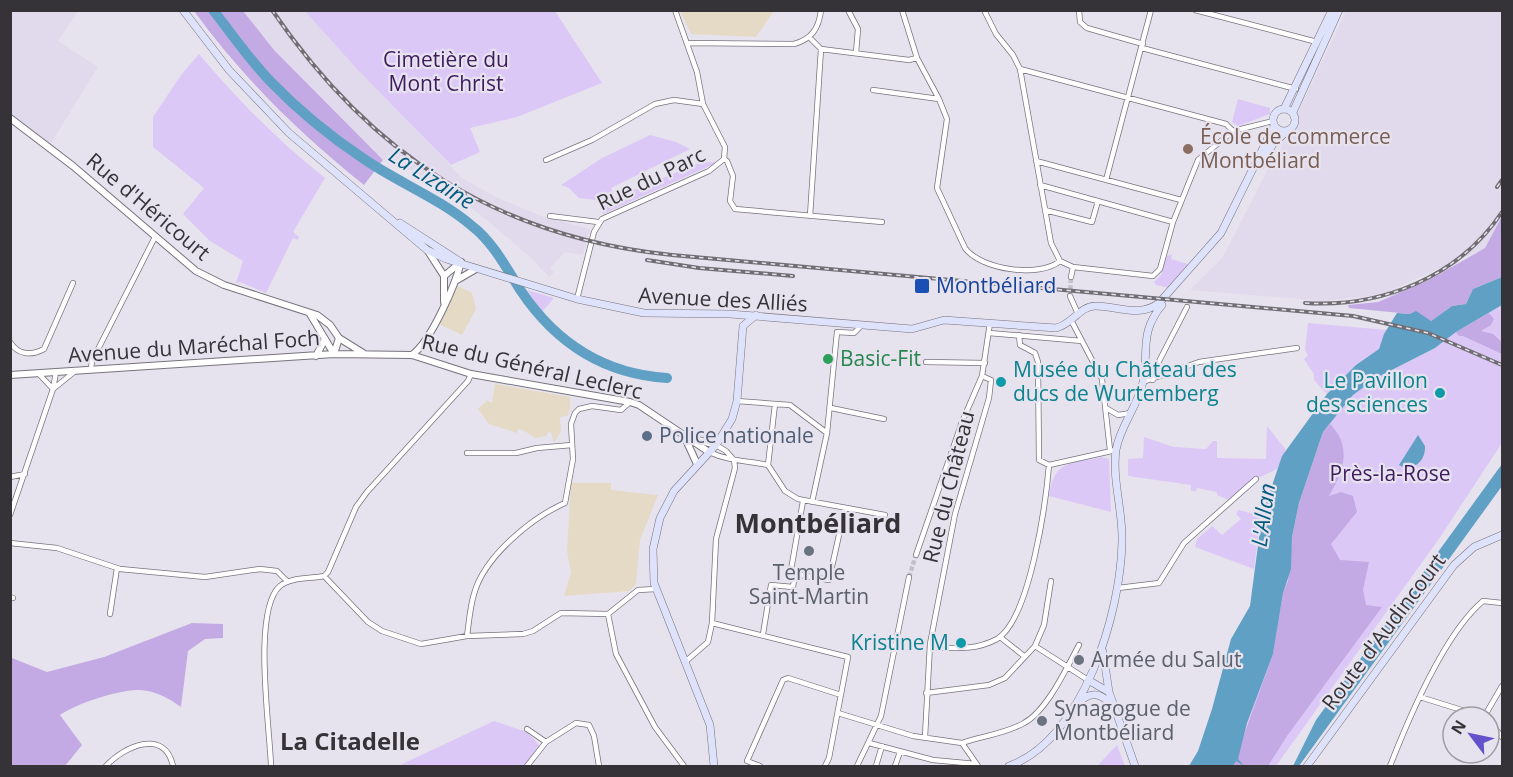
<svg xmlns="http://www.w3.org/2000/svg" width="1513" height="777" font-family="'Open Sans',sans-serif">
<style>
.built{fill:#e1d9ec}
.education{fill:#e5dac6}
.green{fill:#dcc8f6}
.forest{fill:#c4aae4}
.water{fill:#5fa0c4}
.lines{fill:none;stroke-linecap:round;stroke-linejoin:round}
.river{stroke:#5fa0c4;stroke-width:10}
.minor-tunnel{stroke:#c3c0c9;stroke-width:4.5;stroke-dasharray:4.5 2;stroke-linecap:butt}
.minor-casing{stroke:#77737d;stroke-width:6}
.tertiary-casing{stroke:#77737d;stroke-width:8}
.secondary-casing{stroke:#77737d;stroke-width:8}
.minor{stroke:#fff;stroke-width:4.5}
.tertiary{stroke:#fff;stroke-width:6}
.secondary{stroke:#dee2fa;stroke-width:7}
.rail-casing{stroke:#706d73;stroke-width:4}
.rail{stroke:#e7e3ee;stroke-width:1.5;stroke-dasharray:4.5;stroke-linecap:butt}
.education-dot{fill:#8d6e63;stroke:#e7e3ee;stroke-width:2}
.transit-dot{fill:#1a4fb4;stroke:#e7e3ee;stroke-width:2}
.leisure-dot{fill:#2e9e5b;stroke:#e7e3ee;stroke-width:2}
.culture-dot{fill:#0f9aa8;stroke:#e7e3ee;stroke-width:2}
.service-dot{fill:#5c6f8a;stroke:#e7e3ee;stroke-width:2}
.worship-dot{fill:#6b7280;stroke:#e7e3ee;stroke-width:2}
.labels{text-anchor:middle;stroke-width:4.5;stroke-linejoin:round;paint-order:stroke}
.park-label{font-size:21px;fill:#3e1b5f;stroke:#e7e3ee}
.education-label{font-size:21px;fill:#785e54;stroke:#e7e3ee;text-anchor:start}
.street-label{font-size:21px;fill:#353337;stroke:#e7e3ee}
.transit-label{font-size:21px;fill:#164399;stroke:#e7e3ee;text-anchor:start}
.leisure-label{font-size:21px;fill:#27864d;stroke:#e7e3ee;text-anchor:start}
.culture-label{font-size:21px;fill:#0d838f;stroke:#e7e3ee;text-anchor:end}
.service-label{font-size:21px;fill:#4e5e75;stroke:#e7e3ee;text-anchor:start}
.worship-label{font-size:21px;fill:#5b616d;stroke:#e7e3ee;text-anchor:start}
.water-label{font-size:22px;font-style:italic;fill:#025b7e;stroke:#e7e3ee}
.quarter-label{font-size:24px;font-weight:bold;fill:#353337;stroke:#e7e3ee}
.district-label{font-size:27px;font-weight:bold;fill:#353337;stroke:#e7e3ee}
</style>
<rect width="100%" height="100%" fill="#e7e3ee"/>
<path class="built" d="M11,11H78L58,41L98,67L51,143L74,162L70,167L11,124Z
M243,11H305L462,178L496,197L541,216L590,229L583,255L565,252L550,268L554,272L549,277L528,255L477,212L408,169L383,160L274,50Z
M1346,11H1502V215L1485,248L1380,295L1323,301L1190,290L1223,257L1269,167L1277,157Z"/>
<path class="education" d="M680,11H774L756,37L691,34Z
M458,286L472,293L476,309L462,335L439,324Z
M495,384L570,397V410L567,416L560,417L561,431L554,443L551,432L547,433V436L535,438L523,430L518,429L517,433L489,424L478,409L487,400L492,403Z
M571,483H611V490L658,495L640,540L636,584L630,591L564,596L571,573L567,551Z"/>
<path class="green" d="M305,11H555L602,83L517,117L470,128L480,152L451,165L357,69Z
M199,54C238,100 278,141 325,178L293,232L299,237L298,240L293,238L266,293L240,282L236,283L243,261L210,241L183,214L204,188L153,147V117L181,75Z
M1238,99L1270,108V114L1238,126L1232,122Z
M650,135L676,142L690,149L611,188L615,198L699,163L714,162V164L603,214L597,200L579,198L569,188L561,185L602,158Z
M1172,254L1171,259L1191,265L1169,288L1156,285L1154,282L1161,275L1165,257Z
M527,290L554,298L542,312Z
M1502,305V443L1441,536L1276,766H1233L1323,432L1353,395L1376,378L1435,348L1456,332Z
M1308,323L1387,330L1379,349L1356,365L1327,394L1314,380V374L1304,359L1308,356L1305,350Z
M1267,426L1286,450L1277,469L1248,483L1229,500L1217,495V492L1197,488L1196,491H1191V485L1128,476V459L1143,458L1144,437L1174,447L1206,449L1213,441H1217V458L1266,459Z
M1102,457L1109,459L1111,512L1049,496C1054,459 1071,464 1102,457Z
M1239,510L1261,516L1254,569L1195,547L1197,539L1212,526L1222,535L1241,519L1236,514Z
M494,721L527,732L540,746L524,766H398Z
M1117,745L1125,766H1097Z"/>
<path class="forest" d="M194,11H243L274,50L383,160L364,185C299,133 243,78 194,11Z
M1502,216V277L1473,289L1466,304L1452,306L1431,321L1410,314L1349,308L1348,305L1378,302L1429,280L1485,248Z
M1489,313L1494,319L1491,325L1481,331L1493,334L1502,342V354L1463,336H1459L1456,332Z
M1330,424C1353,447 1343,472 1329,496L1341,492L1353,496L1357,512L1331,544L1340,560L1369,562L1363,590L1366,605L1382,607L1287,736L1268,766H1233L1273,654L1283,593L1288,581L1292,537L1299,503L1323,432Z
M192,623L223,624V638L205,639L188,651L181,707C169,698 152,689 137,690C115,691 78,703 60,715L82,745L65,766H11L12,658L47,672L104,657Z"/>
<path class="water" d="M1502,277V305L1456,332L1435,348L1376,378L1353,395L1323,432L1299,503L1292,537L1291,569L1283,593L1273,654L1247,723L1238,759L1244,766L1236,761L1233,766H1189L1198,751L1212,709L1231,639L1250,606L1262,515L1282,456L1327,394L1356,365L1379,349L1384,334L1397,313L1410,314L1416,311L1431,321L1452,306L1466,304L1473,289Z
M1418,435L1425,446C1426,461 1413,473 1399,465Z
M1502,464V486L1299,766H1293L1316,720Z"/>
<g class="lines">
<path class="river" d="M213,10C232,34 249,59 270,81C298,110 331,137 364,159C399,183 439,198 472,226C493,242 507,269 521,291C556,343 604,374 667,378"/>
<path class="minor-tunnel" d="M1070,296L1071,277
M909,577L916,555"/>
<g class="minor-casing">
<path id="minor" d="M848,10L858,29L856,53
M902,10L917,58L939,99L947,119L937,188L965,248C981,270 1040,278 1060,261
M984,10L996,34L1013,55L1020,69L1051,243L1060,261L1073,267L1153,276L1160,269L1173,222L1198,160L1233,131L1273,121
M1079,10L1080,22L1087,28L1143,44
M1195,10L1317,42
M810,38L821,49L909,60L917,58
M688,43L794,44C812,39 819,28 821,10
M1142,48L1296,89
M1020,69L1226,124L1233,131
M873,90L939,99
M724,159L727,161L733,176L730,201L735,209L882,222
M546,160L592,140L655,104L674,100L703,104
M1036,161L1181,200
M1106,180L1151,10
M1040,185L1173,222
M1045,210L1092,222L1098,201
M550,216L598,222
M810,216L821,49
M1071,277L1073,267
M1070,296L1078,314
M577,299L594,232L602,219L709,171L724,159L725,147L703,104L697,72L675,10
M1072,322L1102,379L1110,450
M989,333L1082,341
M1019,335L1020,345L1035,353L1038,362L1039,460L1049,465L1116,450
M10,342C18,355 31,356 44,349L73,283
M926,362L985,363
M91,368L92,361L155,237
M39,374L53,389
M1153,380L1154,371L1187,307
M1143,382L1199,362L1297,348
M53,389L74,372
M737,401L790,405L827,433
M831,408L884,419
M1106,408L1118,415L1131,413
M716,445L726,451L734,460
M709,452C728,461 748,461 768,465L785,491L798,499L885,515
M467,453H516L537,448L572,445
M768,465L775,404
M10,477L25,474
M812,502L827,433L837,332L854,333L862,325
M10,515L53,389L56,372
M10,543L57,548L120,569L205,577L260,569L277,571L287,581
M916,555L962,422L982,376L990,323
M795,574L829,580L845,508
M324,576L368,622L382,631L421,644L467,636L523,634L533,631L561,613L608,614L638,590L656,589
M1118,588L1159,583L1184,543L1256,479
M10,597L13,598
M110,614L117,568
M608,614L616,654L655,727L684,766
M712,623L848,657L829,758L825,766
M763,634L771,585L793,587L795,574L791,570L803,501
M467,636C469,622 470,607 474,594C484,557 531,518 565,503L573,459L571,424L575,413L579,409L592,406L621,410L630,402
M1000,637L1024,656
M1035,646L1088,680
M930,647C954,648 975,651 997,639C1030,619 1046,502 1049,465
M685,662L708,642L712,623L716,539L735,468L734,460
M926,693L989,685L1005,678L1035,646L1044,625L1051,581
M1420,697L1484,717
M838,713L913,736L962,743L978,766
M1484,717L1502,686
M1489,721L1502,737
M527,729L546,742L576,723L589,725L594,736L599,766
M925,737L930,644L955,514L989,398L991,380L982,376
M869,743L933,760L976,764
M962,743C982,736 1005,734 1024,723C1047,711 1067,667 1079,645
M106,766C124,746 165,728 173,766
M271,766C270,729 252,610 280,586C291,577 310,579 324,576L328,572L356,507L367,492L468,381L471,374
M527,766L546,742
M760,766L747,761L783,680L788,678L841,695
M857,766L881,716L909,577
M876,766L882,746
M895,766L900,752
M1390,766C1408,720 1445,633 1483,601L1502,603"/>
</g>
<g class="tertiary-casing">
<path id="tertiary" d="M10,118L73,166L196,271L224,285L317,315L330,325L339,338L334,354
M428,251L444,276V302
M444,276L461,262
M457,280L476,269
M310,314L334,354
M339,338L363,353
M412,355C431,341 455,286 461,262
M316,356L325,339
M10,375L334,354L412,355L471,374L630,402L639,405L709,452
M691,438L716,445
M686,440L697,464"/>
</g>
<g class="secondary-casing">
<path id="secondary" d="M183,10L229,70L289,133L427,250L446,259L577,299L644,313L730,314L912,329L944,320L1056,328C1073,324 1080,306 1095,306C1117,306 1140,318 1159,303L1221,233L1274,126
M1273 120a11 11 0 1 1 22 0a11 11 0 1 1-22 0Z
M1284,109L1332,10
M1293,112L1339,10
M1261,165L1273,144L1286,132
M400,223L459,261
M1103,652L1109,692L1135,766
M1088,680L1109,692
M1077,704C1090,691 1100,692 1112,705
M714,766L710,725L654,583L653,549L660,518L674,491L716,445L732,419L737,401L743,326L756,315
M1009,766C1083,740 1121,613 1122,541C1123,512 1112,480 1116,450C1120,426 1138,406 1143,382C1149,351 1139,333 1162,305
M1307,766L1454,565L1474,547L1502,535"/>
</g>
<use href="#minor" class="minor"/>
<use href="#tertiary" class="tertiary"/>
<use href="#secondary" class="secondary"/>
<g class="rail-casing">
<path id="rail" d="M272,10C371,155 497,237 672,255L1353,316L1428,333L1502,365
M1497,187L1502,180
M647,260L699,268L793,276
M1305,303C1381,308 1459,277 1502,212"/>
</g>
<use href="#rail" class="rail"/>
</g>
<circle class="education-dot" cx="1188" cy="149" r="6"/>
<rect class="transit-dot" x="914" y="278" width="16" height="16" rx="3"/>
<circle class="leisure-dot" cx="828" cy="359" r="6"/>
<g class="culture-dot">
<circle cx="1001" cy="382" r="6"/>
<circle cx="1440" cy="393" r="6"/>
<circle cx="961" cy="643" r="6"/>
</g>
<circle class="service-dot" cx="647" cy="436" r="6"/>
<g class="worship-dot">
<circle cx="809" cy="551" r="6"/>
<circle cx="1079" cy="660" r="6"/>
<circle cx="1042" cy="721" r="6"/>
</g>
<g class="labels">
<g class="park-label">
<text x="446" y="67">Cimetière du<tspan x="446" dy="24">Mont Christ</tspan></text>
<text x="1390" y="481">Près-la-Rose</text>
</g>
<g class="education-label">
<text x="1200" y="144">École de commerce<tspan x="1200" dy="24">Montbéliard</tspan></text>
</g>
<g class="street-label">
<text transform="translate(651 179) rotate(-26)" y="7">Rue du Parc</text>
<text transform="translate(148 207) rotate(40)" y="7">Rue d'Héricourt</text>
<text transform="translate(723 300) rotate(3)" y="7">Avenue des Alliés</text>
<text transform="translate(194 347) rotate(-4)" y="7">Avenue du Maréchal Foch</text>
<text transform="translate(532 367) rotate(13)" y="7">Rue du Général Leclerc</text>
<text transform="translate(949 487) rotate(-76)" y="7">Rue du Château</text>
<text transform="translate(1384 632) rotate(-53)" y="7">Route d'Audincourt</text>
</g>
<g class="transit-label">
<text x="936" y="293">Montbéliard</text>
</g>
<g class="leisure-label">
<text x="840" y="366">Basic-Fit</text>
</g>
<g class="culture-label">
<text x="1013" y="377" text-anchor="start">Musée du Château des<tspan x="1013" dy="24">ducs de Wurtemberg</tspan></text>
<text x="1428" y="388">Le Pavillon<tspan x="1428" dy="24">des sciences</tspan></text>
<text x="949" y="650">Kristine M</text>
</g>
<g class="service-label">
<text x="659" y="443">Police nationale</text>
</g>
<g class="worship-label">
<text x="809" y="580" text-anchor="middle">Temple<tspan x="809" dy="24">Saint-Martin</tspan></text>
<text x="1091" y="667">Armée du Salut</text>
<text x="1054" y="716">Synagogue de<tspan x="1054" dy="24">Montbéliard</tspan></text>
</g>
<g class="water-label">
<text transform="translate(432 178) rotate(32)" y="8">La Lizaine</text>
<text transform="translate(1263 515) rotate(-82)" y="8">L'Allan</text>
</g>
<g class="quarter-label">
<text x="350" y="750">La Citadelle</text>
</g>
<g class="district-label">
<text x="818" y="533">Montbéliard</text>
</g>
</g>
<rect width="1513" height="777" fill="none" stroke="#353337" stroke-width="24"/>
<g transform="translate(1471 735) rotate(302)"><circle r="28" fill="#e7e3ee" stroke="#a09da5" stroke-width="1.5"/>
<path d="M0-4.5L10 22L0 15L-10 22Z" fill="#6352cb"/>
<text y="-9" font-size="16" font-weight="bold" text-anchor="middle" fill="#353337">N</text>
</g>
</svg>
